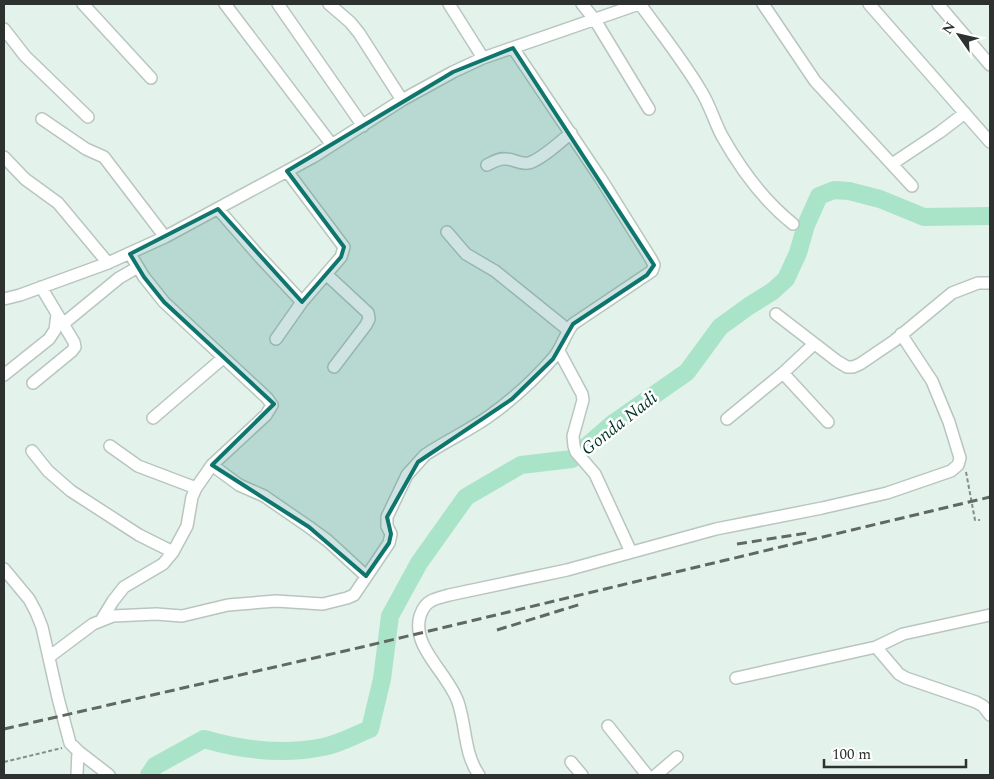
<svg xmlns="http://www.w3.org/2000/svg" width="994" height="779" font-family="Spectral,serif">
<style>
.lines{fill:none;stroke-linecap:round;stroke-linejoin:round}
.river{stroke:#a9e4c9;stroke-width:18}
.street-casing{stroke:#b8c6bf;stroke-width:14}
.path{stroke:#838c87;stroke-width:2;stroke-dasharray:4 2.5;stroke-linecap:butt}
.street{stroke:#fff;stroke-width:11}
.rail{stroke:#606864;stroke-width:3;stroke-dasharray:10 5;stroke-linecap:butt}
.marked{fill:#0f766e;fill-opacity:0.2;stroke:#0f766e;stroke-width:4;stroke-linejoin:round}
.labels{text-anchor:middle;stroke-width:5;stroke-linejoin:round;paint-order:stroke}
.water-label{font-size:18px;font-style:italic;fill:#033626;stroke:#fff}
</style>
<rect width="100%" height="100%" fill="#e3f2ea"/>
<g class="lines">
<path class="river" d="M149,775L155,766L204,739C242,750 284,755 323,747C339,744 355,735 370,729L382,679L390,616L419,563L466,497L521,465L572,459L611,425L687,372L720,327L749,306L773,291L786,279L798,253L806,225L819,196L834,190L849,191L880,199L924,217L990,216"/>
<g class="street-casing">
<path id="street" d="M83,4L151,78
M225,4L332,145
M278,4L363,126
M329,4L350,22L359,33L402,100
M449,4L483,58
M582,4L595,20L649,109
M640,4C660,32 683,60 701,91C710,105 714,121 722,136C740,168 764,201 793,224
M763,4L815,81L912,186
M869,4L990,142
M938,4L990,65
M4,29L25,56L88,117
M42,119L86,149L104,157L165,237
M4,157L25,179L58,203L108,263
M892,164L940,132L965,113
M487,165C493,162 499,158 506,159C514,159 520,165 529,163C542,159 560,142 571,133
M218,209L259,256L302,302
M447,232L466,254L495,271L568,330
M326,274L368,313L369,319L366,325L334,367
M4,299L20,295L108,263L165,237L313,157L402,100L453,72L483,58L639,4
M776,314L837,361L847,367H853L860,364L894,341L952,293L978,283H990
M63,324L119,278L138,267
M276,339L302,302L341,257L344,247L287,171
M559,351L582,394L583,400L573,436L574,446L576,452L595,474L631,552
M783,373L828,422
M4,375L49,339L55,330L57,314
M33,383L72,351L75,347L74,342L41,287
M153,418L223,358
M727,419L783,373L814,344
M110,446L138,466L196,488
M32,451L48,471L71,491L139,535L173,552
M212,465L239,485L264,496L309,527L328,541L366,576
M4,569L29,599L36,612L42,627L58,698L70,743L78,751L109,775
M102,619L113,601L124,587L163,564L173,552L187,526L192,497L196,488L212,465L266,415L272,405L267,398L164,302L144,277L130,254
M876,647L899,674L906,678L976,702L983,706L990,715
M49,657L93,624L113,616L156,614L182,616L228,605L276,601L323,604L347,598L354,595L389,543L391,534L387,526V517L407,475L425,455C446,441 468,431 488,417C512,400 535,379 554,357C562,347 565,334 573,324L652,271L654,265L651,259L601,179L513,48
M736,678L876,647L903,634L990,615
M608,726L647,775
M571,762L582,775
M77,775L78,751
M479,775C464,754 466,725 458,702C448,673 411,647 420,616C422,610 425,604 431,601C436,598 443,597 449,595L567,570L716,529L822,508L887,493L951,471L958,465L960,458L949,422L932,381L901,334
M656,775L677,757"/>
</g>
<path class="path" d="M966,472L975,520H980
M4,762L62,748"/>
<use href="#street" class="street"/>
<path class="rail" d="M737,544L807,533
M497,630L581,604
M4,729L362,647L990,497"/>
</g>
<path class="marked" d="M513,48L654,265L647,275L573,324L553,359L512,399L418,462L387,517L391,534L389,543L366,576L309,527L212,465L274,404L164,302L144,277L130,254L218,209L302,302L341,257L344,247L287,171L453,72Z"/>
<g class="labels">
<g class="water-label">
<text transform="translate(619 423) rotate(-38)" y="6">Gonda Nadi</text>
</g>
</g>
<rect width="994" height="779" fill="none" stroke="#2d3230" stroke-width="10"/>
<g transform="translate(959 35) rotate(304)" stroke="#ffffff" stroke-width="4" paint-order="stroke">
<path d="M0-4L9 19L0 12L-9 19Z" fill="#2d3230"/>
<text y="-8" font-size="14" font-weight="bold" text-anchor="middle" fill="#2d3230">N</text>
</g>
<path d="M824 759v8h142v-8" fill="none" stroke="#2d3230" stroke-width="2.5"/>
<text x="832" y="759" font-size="15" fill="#2d3230" stroke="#ffffff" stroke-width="4" paint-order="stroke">100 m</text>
</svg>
